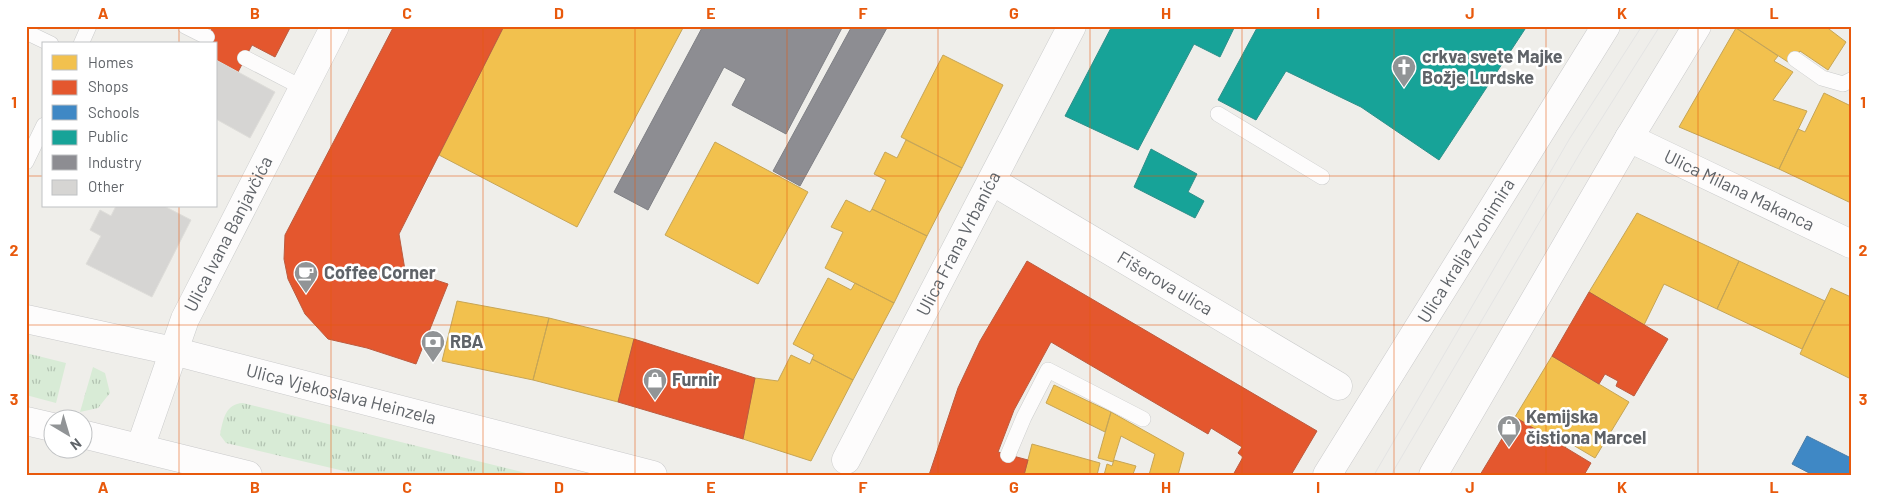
<svg xmlns="http://www.w3.org/2000/svg" width="1877" height="501" font-family="Barlow,sans-serif">
<style>
.grass{fill:url(#grass-tufts)}
.homes{fill:#f2c14e;stroke:#c6a556}
.shops{fill:#e4572e;stroke:#bc5b3f}
.schools{fill:#3f88c5;stroke:#497da9}
.public{fill:#17a398;stroke:#2d908a}
.industry{fill:#8d8d92;stroke:#7f8085}
.building{fill:#d6d5d3;stroke:#deddd9}
.lines{fill:none;stroke-linecap:round;stroke-linejoin:round}
.service-casing{stroke:#cbcccc;stroke-width:16}
.minor-casing{stroke:#cbcccc;stroke-width:29}
.tertiary-casing{stroke:#cbcccc;stroke-width:29}
.secondary-casing{stroke:#cacacb;stroke-width:29}
.service{stroke:#fdfcfc;stroke-width:15}
.minor{stroke:#fdfcfc;stroke-width:28}
.tertiary{stroke:#fdfcfc;stroke-width:28}
.secondary{stroke:#fdfcfc;stroke-width:28}
.tram{stroke:#e4e4e4;stroke-width:1}
.grid{fill:none;stroke:#e8590c;stroke-width:1;stroke-opacity:0.55}
.labels{text-anchor:middle;stroke-width:5;stroke-linejoin:round;paint-order:stroke}
.poi-label{font-size:18px;font-weight:bold;fill:#5f6368;stroke:#fff;text-anchor:start}
.street-label{font-size:18px;fill:#5f6368;stroke:#fff}
.neatline{fill:none;stroke:#e8590c;stroke-width:2}
.grid-label{font-size:16px;text-anchor:middle;font-weight:bold;fill:#e8590c}
</style>
<defs>
<pattern id="grass-tufts" width="24" height="20" patternUnits="userSpaceOnUse" patternTransform="scale(1.25)"><rect width="24" height="20" fill="#d8ebd6"/><path d="M3 7l-1-3M5 7V3M7 7l1-3M15 17l-1-3M17 17v-4M19 17l1-3" fill="none" stroke="#b2c2b1"/></pattern>
</defs>
<rect width="100%" height="100%" fill="#efeeea"/>
<path class="grass" d="M26,353L66,363L56,403L26,395Z
M93,367L105,373L110,393L98,408L80,412Z
M243,403L534,475H361L226,443L220,435C223,420 225,404 243,403Z"/>
<path class="homes" d="M504,26H684L577,227L439,155Z
M1737,26H1825L1846,42L1828,70L1800,51L1791,64L1736,28Z
M1736,28L1778,56L1774,61L1793,72L1773,100L1807,111L1779,169L1679,127Z
M943,55L1003,85L962,168L901,137Z
M1824,93L1851,106V203L1779,169L1798,129L1805,132Z
M906,140L962,168L927,236L872,209L886,180L874,174L885,152L897,158Z
M715,142L808,192L758,284L665,235Z
M846,200L870,212L872,209L927,236L894,303L825,268L843,232L831,227Z
M1637,213L1739,261L1717,309L1664,284L1644,325L1589,292Z
M1739,261L1825,301L1802,349L1717,309Z
M828,278L851,290L855,283L894,303L853,380L812,359L814,355L793,344Z
M1831,288L1851,297V379L1800,354Z
M457,301L549,318L533,380L442,361Z
M549,318L634,339L618,402L533,380Z
M791,355L810,364L812,359L853,380L811,461L743,439L755,378L778,381Z
M1552,356L1629,402L1595,458L1568,442L1565,448L1515,417Z
M1054,385L1111,412L1105,432L1046,403Z
M1111,412L1184,453L1178,475H1149L1155,454L1121,436L1113,462L1098,458Z
M1032,444L1100,463L1097,475H1024Z
M1114,460L1136,466L1133,474L1137,475H1104L1107,464L1112,466Z"/>
<path class="shops" d="M213,26H291L275,57L252,45L238,72L216,60V44H204Z
M394,26H504L399,234L405,270L448,284L416,364L367,348L328,339L305,314L288,279L284,259L285,235Z
M1027,261L1317,431L1291,475H1233L1243,457L1238,453L1242,447L1211,428L1208,434L1051,342L1014,410L998,452L1028,460L1024,475H929L958,388L980,341Z
M1589,292L1668,339L1634,396L1616,386L1618,381L1605,374L1599,384L1552,356Z
M634,339L755,378L743,439L618,402Z
M1515,417L1591,463L1584,475H1480Z"/>
<path class="schools" d="M1807,436L1851,458V475H1813L1792,464Z"/>
<path class="public" d="M1112,26H1235L1220,57L1194,44L1138,150L1065,116Z
M1258,26H1527L1439,160L1361,107L1286,71L1256,120L1218,100Z
M1151,149L1197,174L1188,192L1204,201L1195,218L1134,187Z"/>
<path class="industry" d="M703,26H843L786,134L732,105L746,79L724,67L648,210L614,192Z
M852,26H888L800,186L773,171Z"/>
<path class="building" d="M216,60L275,92L250,138L216,119Z
M116,206H164L191,220L152,297L86,264L101,236L90,230L100,210L111,216Z"/>
<g class="lines">
<g class="service-casing">
<path id="service" d="M185,26L207,37
M26,32L51,44
M81,44L89,26
M245,58L303,88
M1795,59L1822,78L1843,84L1851,80
M1218,114L1322,177
M26,162L44,125
M1008,455L1024,417L1048,370L1143,419"/>
</g>
<g class="minor-casing">
<g id="minor">
<path id="s1" d="M1629,138L1851,244"/>
<path id="s2" d="M992,181L1338,386"/>
<path id="s3" d="M846,460L1072,26"/>
</g>
</g>
<g class="tertiary-casing">
<g id="tertiary">
<path id="s4" d="M140,448L185,319L335,26"/>
</g>
</g>
<g class="secondary-casing">
<g id="secondary">
<path id="s5" d="M26,319L173,351L653,475"/>
<path d="M26,421L52,427"/>
<path d="M82,434L248,475"/>
<path id="s6" d="M1327,475L1606,26"/>
<path d="M1433,475L1629,138L1697,26"/>
</g>
</g>
<use href="#service" class="service"/>
<use href="#minor" class="minor"/>
<use href="#tertiary" class="tertiary"/>
<use href="#secondary" class="secondary"/>
<path class="tram" d="M1374,475L1570,138L1642,26
M1391,475L1583,148L1660,26"/>
</g>
<path class="grid" d="M179,26V44M331,26V475M483,26V475M635,26V475M787,26V475M938,26V475M1090,26V475M1242,26V475M1394,26V475M1546,26V475M1698,26V475M26,176H44M216,176H1851M179,206V475M26,325H1851"/>
<defs>
<g id="church-pin" transform="scale(1.25)"><path d="M0 17L-7.5 6A9.5 9.5 0 1 1 7.5 6Z" fill="#919496" stroke="#fff"/><path d="M-1.2-6h2.4v3.5h3.3v2.4h-3.3V6h-2.4V-.1h-3.3v-2.4h3.3Z" fill="#fff"/></g>
<g id="cafe-pin" transform="scale(1.25)"><path d="M0 17L-7.5 6A9.5 9.5 0 1 1 7.5 6Z" fill="#919496" stroke="#fff"/><path d="M-5.5-4.5H6V0H3Q3 3.5 0 3.5H-2.5Q-5.5 3.5-5.5 0ZM3-3.2v2h1.7v-2ZM-6 4.5H4V6H-6Z" fill="#fff"/></g>
<g id="bank-pin" transform="scale(1.25)"><path d="M0 17L-7.5 6A9.5 9.5 0 1 1 7.5 6Z" fill="#919496" stroke="#fff"/><path d="M-6-4H6V4H-6ZM0-2.3a2.3 2.3 0 1 0 0 4.6a2.3 2.3 0 1 0 0-4.6Z" fill="#fff"/></g>
<g id="shop-pin" transform="scale(1.25)"><path d="M0 17L-7.5 6A9.5 9.5 0 1 1 7.5 6Z" fill="#919496" stroke="#fff"/><path d="M-5-2.5h2.3a2.7 3.5 0 0 1 5.4 0H5L5.5 6h-11ZM-1.5-2.5h3a1.5 2.3 0 0 0-3 0Z" fill="#fff"/></g>
</defs>
<g fill-rule="evenodd">
<use href="#church-pin" x="1404" y="67"/>
<use href="#cafe-pin" x="306" y="273"/>
<use href="#bank-pin" x="433" y="342"/>
<use href="#shop-pin" x="655" y="380"/>
<use href="#shop-pin" x="1509" y="427"/>
</g>
<g class="labels">
<g class="poi-label">
<text x="1422" y="63">crkva svete Majke<tspan x="1422" dy="21">Božje Lurdske</tspan></text>
<text x="324" y="279">Coffee Corner</text>
<text x="450" y="348">RBA</text>
<text x="672" y="386">Furnir</text>
<text x="1526" y="423">Kemijska<tspan x="1526" dy="21">čistiona Marcel</tspan></text>
</g>
<g class="street-label">
<text dy="6" stroke="none"><textPath href="#s1" startOffset="122">Ulica Milana Makanca</textPath></text>
<text dy="6" stroke="none"><textPath href="#s4" startOffset="232">Ulica Ivana Banjavčića</textPath></text>
<text dy="6" stroke="none"><textPath href="#s3" startOffset="244">Ulica Frana Vrbanića</textPath></text>
<text dy="6" stroke="none"><textPath href="#s6" startOffset="264">Ulica kralja Zvonimira</textPath></text>
<text dy="6" stroke="none"><textPath href="#s2" startOffset="201">Fišerova ulica</textPath></text>
<text dy="6" stroke="none"><textPath href="#s5" startOffset="324">Ulica Vjekoslava Heinzela</textPath></text>
</g>
</g>
<rect width="1877" height="501" fill="none" stroke="#ffffff" stroke-width="55"/>
<rect x="42" y="42" width="175" height="165" fill="#ffffff" stroke="#bfc1c3"/>
<rect x="52" y="55" width="25" height="15" fill="#f2c14e" stroke="#bfc1c3"/>
<text x="88" y="68" font-size="15" fill="#5f6368">Homes</text>
<rect x="52" y="80" width="25" height="15" fill="#e4572e" stroke="#bfc1c3"/>
<text x="88" y="92" font-size="15" fill="#5f6368">Shops</text>
<rect x="52" y="105" width="25" height="15" fill="#3f88c5" stroke="#bfc1c3"/>
<text x="88" y="118" font-size="15" fill="#5f6368">Schools</text>
<rect x="52" y="130" width="25" height="15" fill="#17a398" stroke="#bfc1c3"/>
<text x="88" y="142" font-size="15" fill="#5f6368">Public</text>
<rect x="52" y="155" width="25" height="15" fill="#8d8d92" stroke="#bfc1c3"/>
<text x="88" y="168" font-size="15" fill="#5f6368">Industry</text>
<rect x="52" y="180" width="25" height="15" fill="#d6d5d3" stroke="#bfc1c3"/>
<text x="88" y="192" font-size="15" fill="#5f6368">Other</text>
<g transform="translate(68 434) rotate(142)"><circle r="24" fill="#ffffff" stroke="#bfc1c3"/>
<path d="M0-4L9 19L0 12L-9 19Z" fill="#919496"/>
<text y="-8" font-size="14" font-weight="bold" text-anchor="middle" fill="#5f6368">N</text>
</g>
<rect x="28" y="28" width="1822" height="446" class="neatline"/>
<g class="grid-label">
<text x="103" y="19">A</text>
<text x="255" y="19">B</text>
<text x="407" y="19">C</text>
<text x="559" y="19">D</text>
<text x="711" y="19">E</text>
<text x="863" y="19">F</text>
<text x="1014" y="19">G</text>
<text x="1166" y="19">H</text>
<text x="1318" y="19">I</text>
<text x="1470" y="19">J</text>
<text x="1622" y="19">K</text>
<text x="1774" y="19">L</text>
<text x="14" y="108">1</text>
<text x="1863" y="108">1</text>
<text x="14" y="256">2</text>
<text x="1863" y="256">2</text>
<text x="14" y="405">3</text>
<text x="1863" y="405">3</text>
<text x="103" y="493">A</text>
<text x="255" y="493">B</text>
<text x="407" y="493">C</text>
<text x="559" y="493">D</text>
<text x="711" y="493">E</text>
<text x="863" y="493">F</text>
<text x="1014" y="493">G</text>
<text x="1166" y="493">H</text>
<text x="1318" y="493">I</text>
<text x="1470" y="493">J</text>
<text x="1622" y="493">K</text>
<text x="1774" y="493">L</text>
</g>
</svg>
